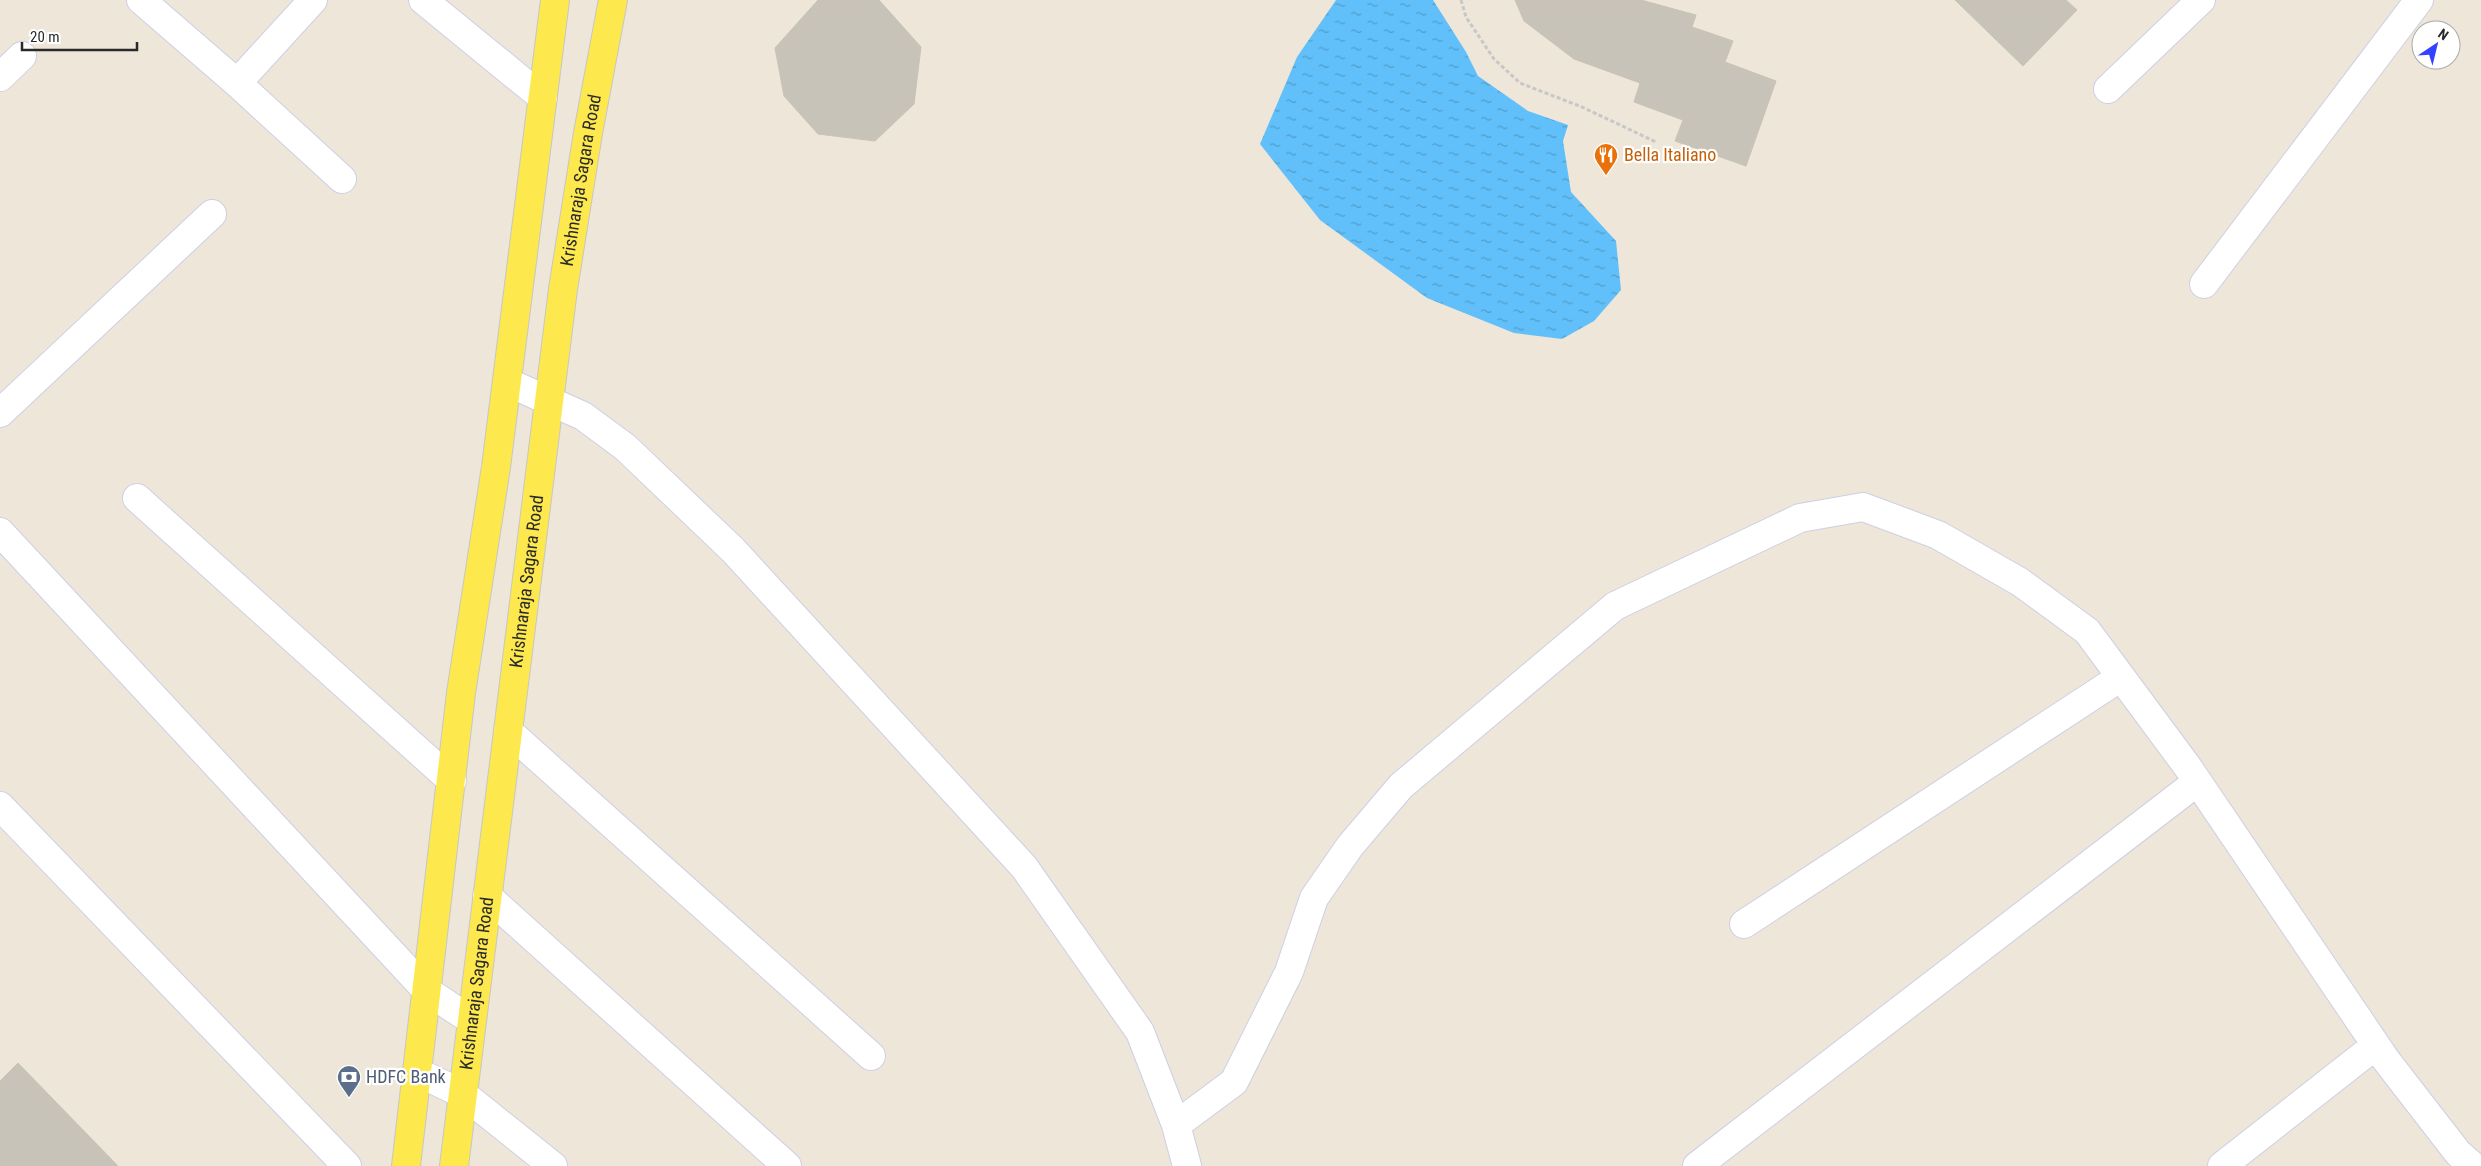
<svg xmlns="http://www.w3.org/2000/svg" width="2481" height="1166" font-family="'Roboto Condensed',sans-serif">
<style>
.water{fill:url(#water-ripples)}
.building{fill:#c8c3b9;stroke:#c8c3b2}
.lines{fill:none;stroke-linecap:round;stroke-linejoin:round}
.minor-casing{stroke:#cecfe3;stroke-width:30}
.major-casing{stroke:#c7c7c7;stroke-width:30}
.path{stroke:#c7c7c7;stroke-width:3;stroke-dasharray:4 2.5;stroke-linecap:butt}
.minor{stroke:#fff;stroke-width:28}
.major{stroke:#fde84d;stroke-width:28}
.labels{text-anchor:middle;stroke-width:4.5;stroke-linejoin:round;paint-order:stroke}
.food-label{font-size:18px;fill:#c56008;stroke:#fff;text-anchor:start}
.street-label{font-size:18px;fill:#292929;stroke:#fff}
.service-label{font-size:18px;fill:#4e5e75;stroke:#fff;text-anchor:start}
</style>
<defs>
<pattern id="water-ripples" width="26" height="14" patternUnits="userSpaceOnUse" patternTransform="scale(1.25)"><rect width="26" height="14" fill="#61c0f9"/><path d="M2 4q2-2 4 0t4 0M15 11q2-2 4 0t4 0" fill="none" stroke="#509cca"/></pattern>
</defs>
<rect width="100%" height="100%" fill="#ede6d9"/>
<path class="water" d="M1336,0H1433L1466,52L1478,76L1528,111L1568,125L1563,141L1571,192L1616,241L1621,290L1594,321L1562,339L1514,333L1427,298L1320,220L1260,144L1297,57Z"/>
<path class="building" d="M818,0H879L921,47L914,104L875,141L818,134L784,96L775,48Z
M1515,0H1641L1696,15L1692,27L1733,41L1725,62L1776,81L1746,166L1675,141L1683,120L1634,102L1640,83L1574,59L1524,21Z
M1955,0H2066L2077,10L2023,66Z
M18,1063L118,1166H0V1081Z"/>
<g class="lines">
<g class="minor-casing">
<path id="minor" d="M141,0L237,83L342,179
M423,0L543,98
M0,77L22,56
M237,83L313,0
M2108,89L2201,0
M2204,284L2419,0
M507,382L583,416L625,447L733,550L1024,867L1140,1032L1176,1125L1187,1166
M0,413L212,214
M137,498L452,781
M0,532L427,991L471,1020
M508,731L871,1056
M0,806L347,1166
M487,896L787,1166
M1744,924L2121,677
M417,1072L463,1094L553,1166
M1176,1125L1234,1082L1289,972L1314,898L1350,846L1401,786L1615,606L1800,518L1863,507L1938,535L2020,582L2087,631L2187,766L2386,1060L2458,1153L2473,1166
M1697,1166L2197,782
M2222,1166L2375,1046"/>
</g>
<g class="major-casing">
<g id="major">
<path d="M406,1166L461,693L496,467L555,0"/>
<path id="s1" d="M454,1166L563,289L588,133L613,0"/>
</g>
</g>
<path class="path" d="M1461,0L1466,17L1494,59L1520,83L1582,107L1656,142"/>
<use href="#minor" class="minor"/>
<use href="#major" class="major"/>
</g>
<defs>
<g id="restaurant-pin" transform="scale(1.25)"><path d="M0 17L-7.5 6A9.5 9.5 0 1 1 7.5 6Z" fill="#e8710a" stroke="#fff"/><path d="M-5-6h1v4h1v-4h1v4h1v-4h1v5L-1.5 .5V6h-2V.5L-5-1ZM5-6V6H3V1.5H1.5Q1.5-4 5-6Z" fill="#fff"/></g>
<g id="bank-pin" transform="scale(1.25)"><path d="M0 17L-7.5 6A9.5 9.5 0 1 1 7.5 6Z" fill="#5c6f8a" stroke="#fff"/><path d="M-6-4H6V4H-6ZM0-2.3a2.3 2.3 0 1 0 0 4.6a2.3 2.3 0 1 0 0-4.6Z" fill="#fff"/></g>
</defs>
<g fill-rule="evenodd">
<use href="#restaurant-pin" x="1606" y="155"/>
<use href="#bank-pin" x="349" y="1077"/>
</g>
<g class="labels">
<g class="food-label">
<text x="1624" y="161">Bella Italiano</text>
</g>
<g class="street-label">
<text dy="6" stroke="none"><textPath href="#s1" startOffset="994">Krishnaraja Sagara Road</textPath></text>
<text dy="6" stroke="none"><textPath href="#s1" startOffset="589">Krishnaraja Sagara Road</textPath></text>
<text dy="6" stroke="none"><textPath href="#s1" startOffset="184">Krishnaraja Sagara Road</textPath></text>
</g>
<g class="service-label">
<text x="366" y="1083">HDFC Bank</text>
</g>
</g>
<g transform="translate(2436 45) rotate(35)"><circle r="24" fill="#ffffff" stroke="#a9a9a9"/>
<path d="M0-4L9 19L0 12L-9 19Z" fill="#3342ff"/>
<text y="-8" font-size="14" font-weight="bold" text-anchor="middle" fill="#292929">N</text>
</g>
<path d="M22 42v8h115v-8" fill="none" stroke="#292929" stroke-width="2.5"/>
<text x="30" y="42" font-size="15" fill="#292929" stroke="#ffffff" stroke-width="4" paint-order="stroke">20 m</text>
</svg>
